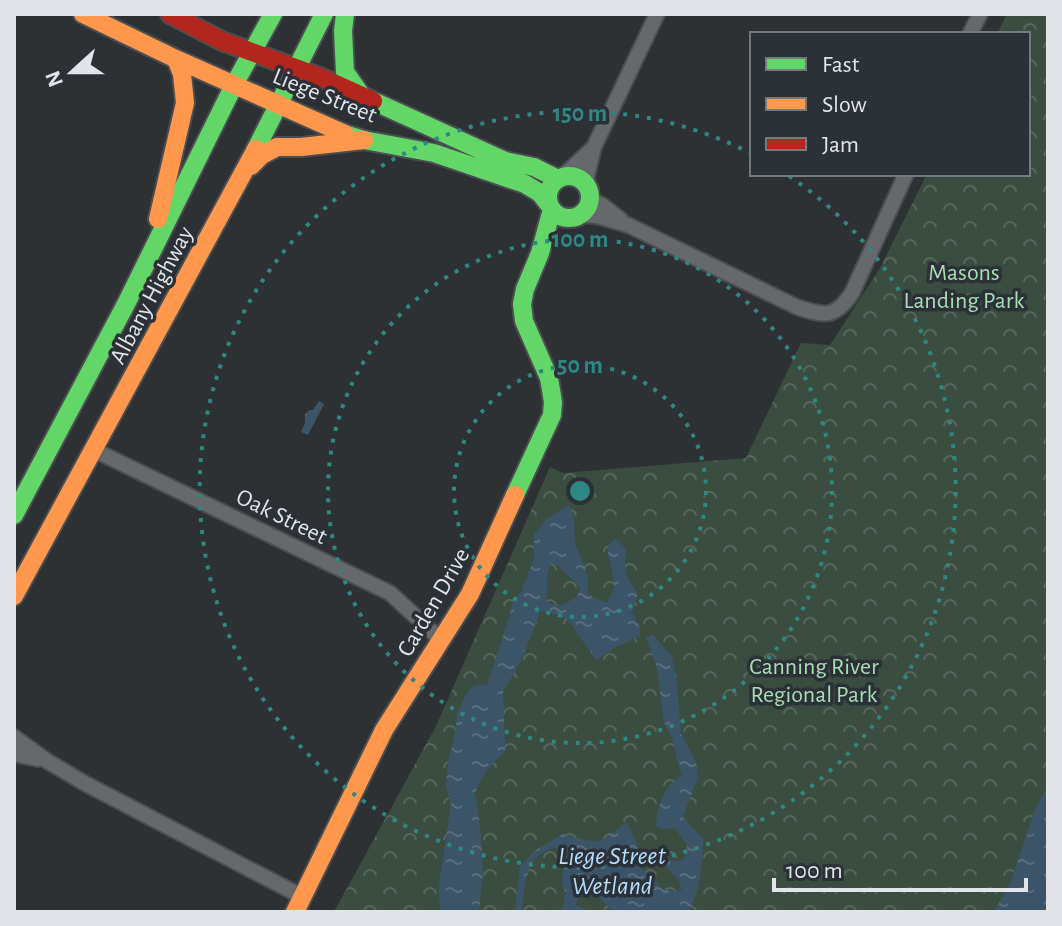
<svg xmlns="http://www.w3.org/2000/svg" width="1062" height="926" font-family="'Alegreya Sans',sans-serif">
<style>
.park{fill:url(#park-crowns)}
.water{fill:url(#water-ripples);fill-rule:evenodd}
.lines{fill:none;stroke-linecap:round;stroke-linejoin:round}
.street-casing{stroke:#4b4e51;stroke-width:18}
.fast-casing{stroke:#4b4e51;stroke-width:22}
.slow-casing{stroke:#4b4e51;stroke-width:22}
.jam-casing{stroke:#4b4e51;stroke-width:22}
.street{stroke:#66686b;stroke-width:14}
.fast{stroke:#63d668;stroke-width:18}
.slow{stroke:#ff974d;stroke-width:18}
.jam{stroke:#b3261e;stroke-width:18}
.ring{fill:none;stroke:#2e8780;stroke-width:4;stroke-dasharray:4 8}
.labels{text-anchor:middle;stroke-width:7;stroke-linejoin:round;paint-order:stroke}
.street-label{font-size:24px;fill:#e1e5e9;stroke:#2b3136}
.park-label{font-size:24px;fill:#a9dcb5;stroke:#2b3136}
.water-label{font-size:26px;font-style:italic;fill:#b5ddfc;stroke:#2b3136}
.centre{fill:#2e8780;stroke:#2b3136;stroke-width:4}
.ring-label{font-size:24px;text-anchor:middle;font-weight:bold;fill:#2e8780;stroke:#2b3136;stroke-width:7;stroke-linejoin:round;paint-order:stroke}
</style>
<defs>
<pattern id="park-crowns" width="20" height="18" patternUnits="userSpaceOnUse" patternTransform="scale(2)"><rect width="20" height="18" fill="#3b4c40"/><path d="M2 6a3 3 0 1 1 6 0M12 15a3 3 0 1 1 6 0" fill="none" stroke="#57665c"/></pattern>
<pattern id="water-ripples" width="26" height="14" patternUnits="userSpaceOnUse" patternTransform="scale(2)"><rect width="26" height="14" fill="#3c5467"/><path d="M2 4q2-2 4 0t4 0M15 11q2-2 4 0t4 0" fill="none" stroke="#586c7d"/></pattern>
</defs>
<rect width="100%" height="100%" fill="#2e3133"/>
<path class="park" d="M1007,14H1048V912H334L436,726L550,467L563,473L746,458L801,343L830,345L880,268L927,174H1028V34H997Z"/>
<path class="water" d="M319,401L324,404L308,435L301,432L305,423V414L309,410H313Z
M569,505L574,516L575,543L584,565L588,580V595L607,603L615,586L607,548L615,538L626,549C624,572 624,575 638,593L632,612L640,628V636L614,648L596,660L568,620L555,614L540,611C530,639 521,667 503,690L505,751L485,772L475,793L480,825L483,873L479,912H440L439,885L451,804L446,786L448,761L453,744L458,711L468,691L475,685H487L509,618L513,601L522,591L534,558V535L547,519ZM551,564H556L580,587L577,597C565,603 558,611 546,600C549,585 544,580 551,564Z
M652,634L672,657L677,683L681,734L695,760L698,777L683,817L703,839C703,865 700,888 689,912H613L598,896L590,892C582,894 578,898 575,905L586,909L587,912H552L563,908L565,893L562,883L564,860L555,847C550,850 542,852 538,856C524,870 524,894 522,912H515L520,867L534,851L563,834L576,838L600,842L627,822L636,842L642,869C664,881 652,895 682,890L679,881L665,865L667,859L678,861L684,859L687,846L675,828L664,829L656,826C658,805 663,787 682,775L677,760L673,740L664,722L657,668L646,638Z
M1048,787V912H994L1011,881L1036,807Z"/>
<g class="lines">
<g class="street-casing">
<path id="street" d="M970,34L980,14
M562,177L594,147
M585,184L594,147L657,14
M590,200L602,205L620,219
M580,215L597,216L628,225L797,307C824,316 835,319 852,293L906,174
M94,450L390,593L440,639
M14,737L47,761L86,784L303,897
M14,754L38,759"/>
</g>
<g class="fast-casing">
<path id="fast" d="M345,14L343,31L345,72L361,95
M373,101L505,161L534,167L558,179
M345,134L364,140L434,153L525,184L540,193L550,206
M256,149L324,14
M548 197a21 21 0 1 1 42 0a21 21 0 1 1-42 0Z
M515,495L552,415L553,402L549,378L524,321L522,304L525,289L540,253L552,209
M14,515L126,304L235,83L273,14"/>
</g>
<g class="slow-casing">
<path id="slow" d="M83,14L176,59L345,134
M251,166L262,155L277,147H301L364,140
M158,219L185,103L182,74L176,59
M14,596L256,149
M295,912L384,730L470,594L515,495"/>
</g>
<g class="jam-casing">
<path id="jam" d="M170,14L222,41L320,77L373,101"/>
</g>
<use href="#street" class="street"/>
<use href="#fast" class="fast"/>
<use href="#slow" class="slow"/>
<use href="#jam" class="jam"/>
</g>
<g class="ring">
<circle cx="580" cy="491" r="126"/>
<circle cx="580" cy="491" r="252"/>
<path d="M789 176A378 378 0 1 1 752 154"/>
</g>
<g class="labels">
<g class="street-label">
<text transform="translate(325 95) rotate(22)" y="8">Liege Street</text>
<text transform="translate(151 295) rotate(-62)" y="8">Albany Highway</text>
<text transform="translate(282 516) rotate(26)" y="8">Oak Street</text>
<text transform="translate(433 602) rotate(-60)" y="8">Carden Drive</text>
</g>
<g class="park-label">
<text x="964" y="280">Masons<tspan x="964" dy="28">Landing Park</tspan></text>
<text x="814" y="674">Canning River<tspan x="814" dy="28">Regional Park</tspan></text>
</g>
<g class="water-label">
<text x="612" y="864">Liege Street<tspan x="612" dy="30">Wetland</tspan></text>
</g>
</g>
<circle cx="580" cy="491" r="12" class="centre"/>
<g class="ring-label">
<text x="580" y="121">150 m</text>
<text x="580" y="247">100 m</text>
<text x="580" y="373">50 m</text>
</g>
<rect width="1062" height="926" fill="none" stroke="#e1e5e9" stroke-width="32"/>
<rect x="750" y="32" width="280" height="144" fill="#2b3136" stroke="#74797e" stroke-width="2"/>
<rect x="766" y="58" width="40" height="12" fill="#63d668" stroke="#74797e" stroke-width="2"/>
<text x="822" y="72" font-size="24" fill="#e1e5e9">Fast</text>
<rect x="766" y="98" width="40" height="12" fill="#ff974d" stroke="#74797e" stroke-width="2"/>
<text x="822" y="112" font-size="24" fill="#e1e5e9">Slow</text>
<rect x="766" y="138" width="40" height="12" fill="#b3261e" stroke="#74797e" stroke-width="2"/>
<text x="822" y="152" font-size="24" fill="#e1e5e9">Jam</text>
<g transform="translate(72 72) rotate(249)" stroke="#2b3136" stroke-width="6" paint-order="stroke">
<path d="M0-6L14 30L0 20L-14 30Z" fill="#e1e5e9"/>
<text y="-12" font-size="22" font-weight="bold" text-anchor="middle" fill="#e1e5e9">N</text>
</g>
<path d="M774 878v12h252v-12" fill="none" stroke="#e1e5e9" stroke-width="4"/>
<text x="786" y="878" font-size="24" fill="#e1e5e9" stroke="#2b3136" stroke-width="6" paint-order="stroke">100 m</text>
</svg>
